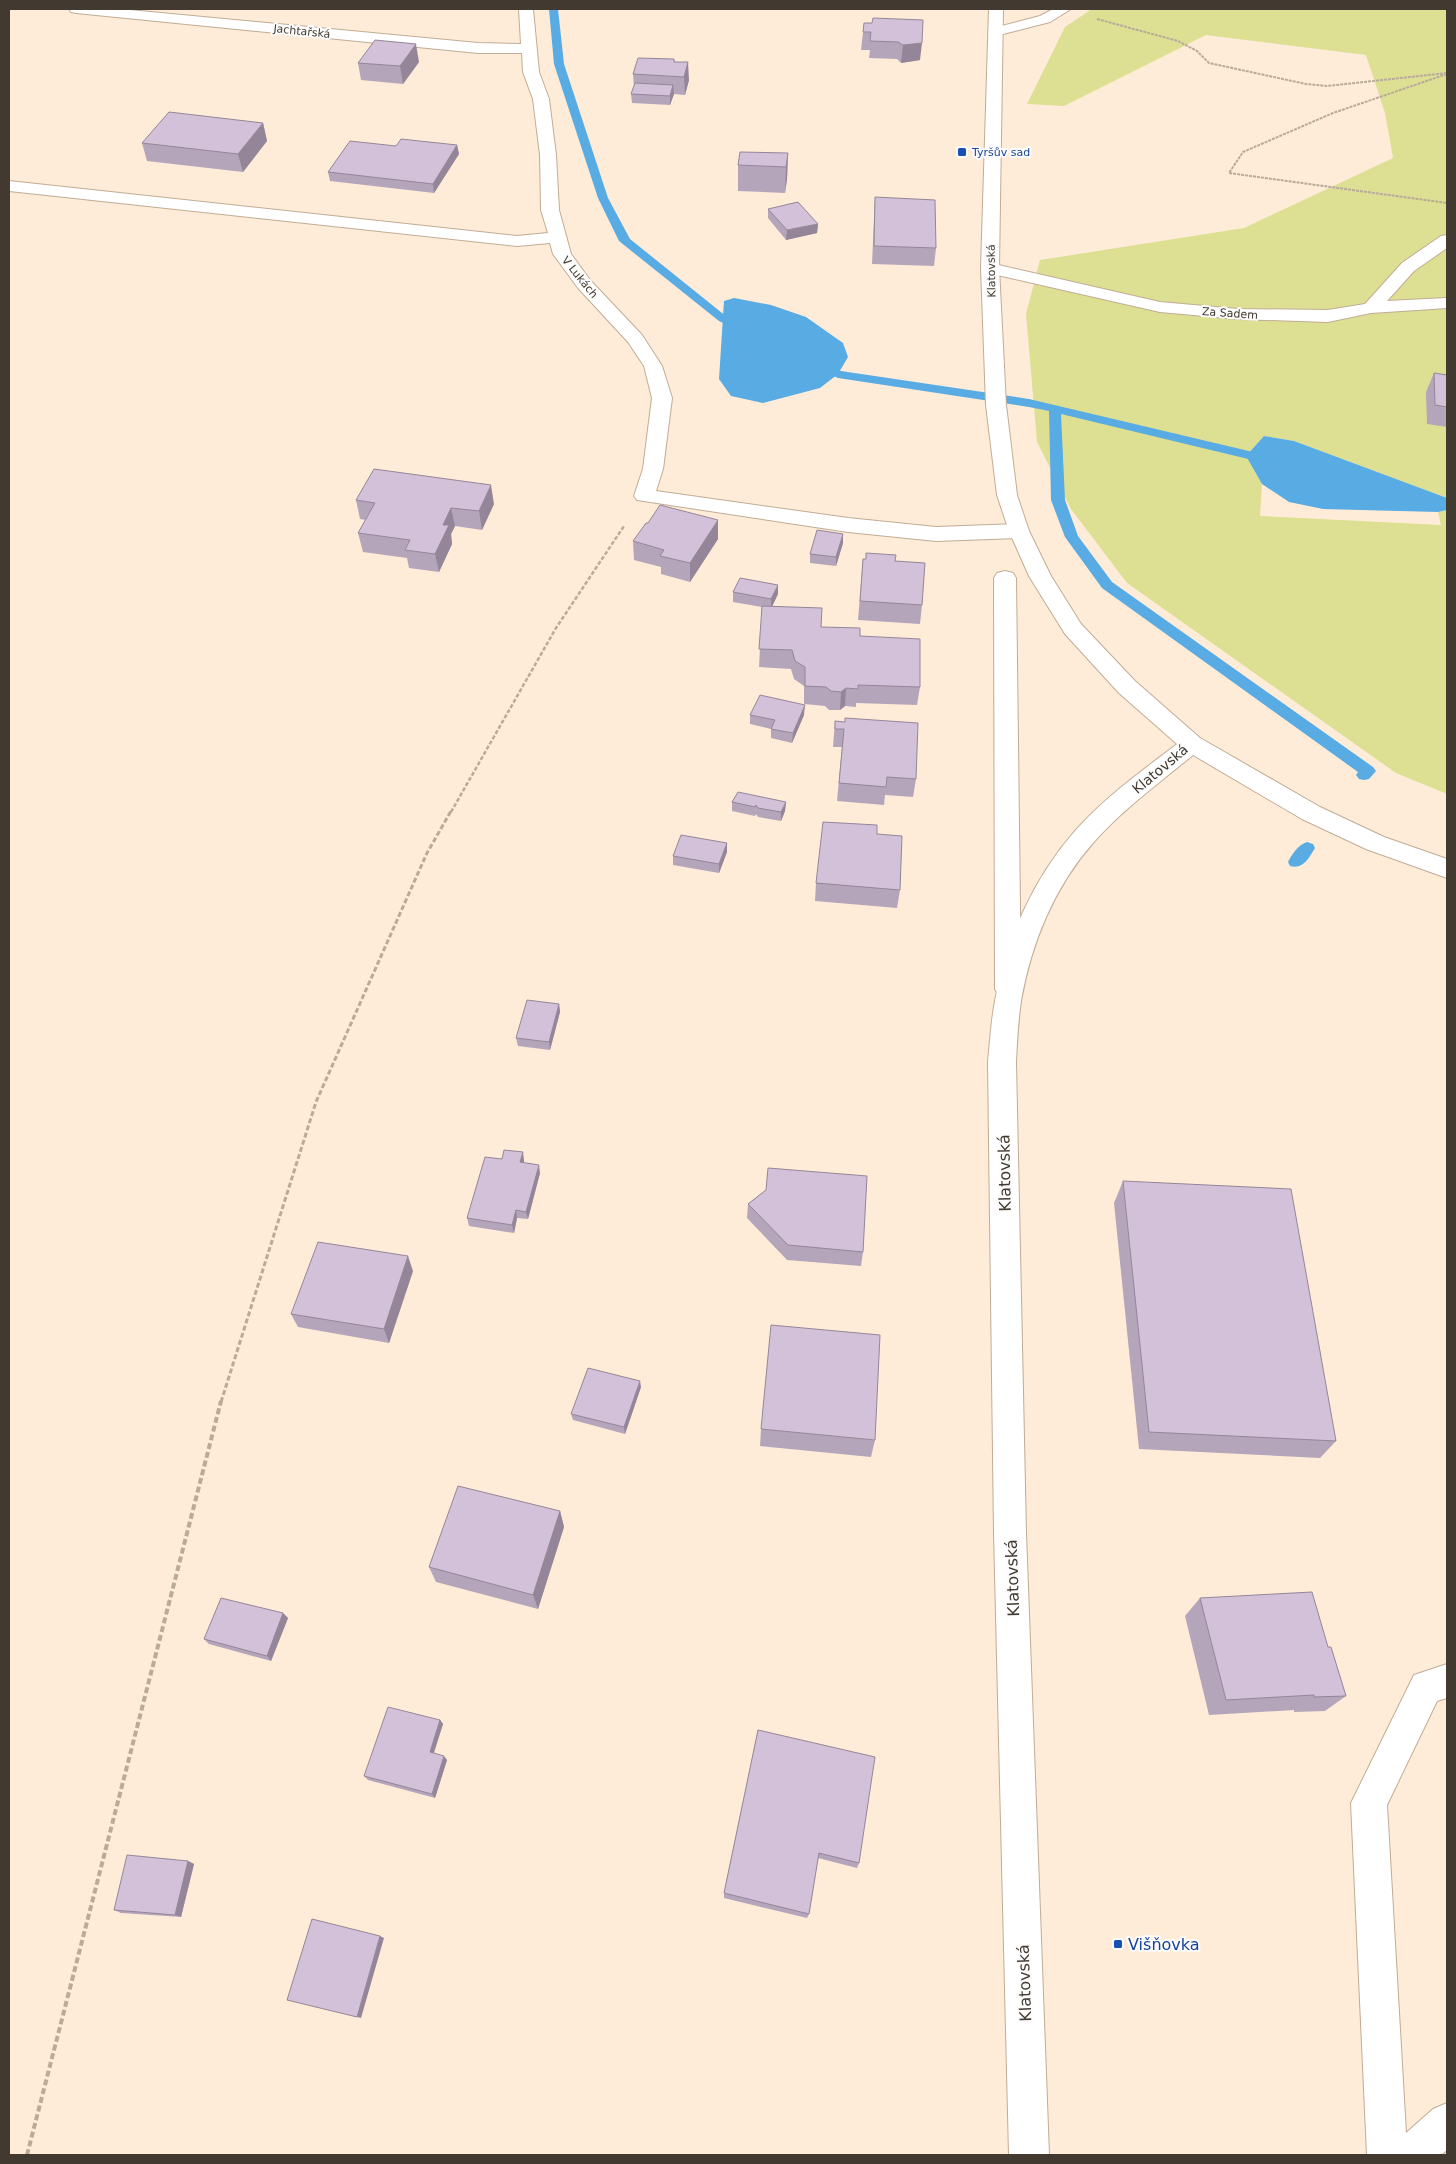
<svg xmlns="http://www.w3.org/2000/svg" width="1456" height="2164" font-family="'DejaVu Sans',sans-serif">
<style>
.green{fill:#dde093}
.water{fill:#59abe3}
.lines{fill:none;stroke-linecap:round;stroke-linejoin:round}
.stream{fill:#59abe3;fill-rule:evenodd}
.lane-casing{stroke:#c1ac95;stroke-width:2}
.street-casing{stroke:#c1ac95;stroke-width:2}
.secondary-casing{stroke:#c1ac95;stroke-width:2}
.path-far3{stroke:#b9aa9a;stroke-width:2;stroke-dasharray:3 1;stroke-linecap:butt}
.path-far2{stroke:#b9aa9a;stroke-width:2.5;stroke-dasharray:4 2;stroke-linecap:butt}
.path-far1{stroke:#b9aa9a;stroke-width:3;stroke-dasharray:5 2.5;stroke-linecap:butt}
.path{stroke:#b9aa9a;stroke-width:4;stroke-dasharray:6 3;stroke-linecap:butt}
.lane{fill:#fff;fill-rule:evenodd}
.street{fill:#fff;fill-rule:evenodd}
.secondary{fill:#fff;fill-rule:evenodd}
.wall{fill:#b5a5bb}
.shaded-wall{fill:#948698}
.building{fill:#d3c0d9;stroke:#948698}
.transit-dot{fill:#1a4fb4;stroke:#fcfcfc;stroke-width:2}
.labels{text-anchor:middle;stroke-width:4;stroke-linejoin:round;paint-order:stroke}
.far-street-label{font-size:11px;fill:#423a30;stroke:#fcfcfc}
.far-transit-label{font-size:11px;fill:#164399;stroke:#fcfcfc;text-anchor:start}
.street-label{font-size:14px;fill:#423a30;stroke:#fcfcfc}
.near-street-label{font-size:16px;fill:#423a30;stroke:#fcfcfc}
.near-transit-label{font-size:16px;fill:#164399;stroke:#fcfcfc;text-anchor:start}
</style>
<rect width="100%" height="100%" fill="#feecd8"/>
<path class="green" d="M1092,9H1447V498L1294,441L1264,436L1246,456L1262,484L1260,516L1441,525L1438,512L1447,510V794L1396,773L1127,583L1071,509L1037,442L1026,314L1040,260L1244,228L1393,158L1385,113L1366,55L1206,35L1064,106L1027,104L1065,27Z"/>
<path class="water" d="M734,298L771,305L806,317L843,343L848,357L838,374L820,388L763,403L731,396L719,379L724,301Z
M1264,436L1294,441L1447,498V510L1438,512L1323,509L1289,502L1262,484L1246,456Z"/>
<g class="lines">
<path class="stream" d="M549,9H558L564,64L608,198L630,239L727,317L748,327L750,329L748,331H740L719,321L619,241L598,198L554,64Z
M817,360L841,371L1029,399L1274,457L1275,460L1269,464L1061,414L1065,500L1078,536L1112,582L1373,767L1376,771L1369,779L1364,780L1359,779L1356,775L1358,772L1102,588L1065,537L1051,500L1049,411L1029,407L838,378L813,367L811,364L813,361Z
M1307,842L1313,844L1315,848C1309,858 1303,870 1290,866L1288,862C1292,854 1298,845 1307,842Z"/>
<g class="lane-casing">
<path id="lane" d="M1447,235V248L1414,271L1387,301L1447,298V308L1371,313L1328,322L1238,319L1160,312L984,272L981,268L984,264L990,263L1160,302L1238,309L1328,310L1365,304L1402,263L1441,236Z
M1447,1664V1698L1437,1701L1387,1805L1406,2133L1433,2109L1447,2103V2150L1441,2155H1367L1351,1803L1414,1675Z"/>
</g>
<g class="street-casing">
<path id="street" d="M69,9H119L478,43L521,44L519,9H533L539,72L549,99L556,155L559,210L571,254L590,280L642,335L662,366L672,398L663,469L656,491L848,518L936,527L1019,524L1026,526L1029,531L1026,536L1019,538L936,541L848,532L637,500L634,496L643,469L652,398L644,366L628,342L578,288L553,254L550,243L517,246L9,191V181L517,236L548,233L541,210L540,155L533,99L523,72L522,53H478L76,13L71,12Z
M1053,9H1071L1050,22L995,36L990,35L988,32L990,29L1040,16Z
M1005,571L1013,573L1016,578L1021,989L1017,996L1008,999L999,996L995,989L994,578L997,573Z"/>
</g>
<g class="secondary-casing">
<path id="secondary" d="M989,9H1003L999,268L1006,405L1017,495L1029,531L1051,576L1081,624L1135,681L1200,738L1320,807L1384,837L1447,859V878L1366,849L1302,819L1193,755C1159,783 1122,810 1093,843C1054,887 1031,944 1021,1001C1018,1021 1017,1042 1016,1062L1026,1533L1049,2155H1009L994,1533L988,1062C990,1042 991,1021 995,1001C1006,939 1034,878 1075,831C1105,797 1142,771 1177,744L1119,693L1065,634L1029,576L1009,531L997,495L986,405L981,268Z"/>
</g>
<path class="path-far3" d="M1097,19L1178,41L1197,51L1209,63L1306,84L1327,86L1447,73
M1447,74L1333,113L1243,152L1229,173L1447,203"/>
<path class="path-far2" d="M451,812L556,628L624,526"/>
<path class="path-far1" d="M221,1402L316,1102L427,853L451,811"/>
<path class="path" d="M27,2155L221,1401"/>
<use href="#lane" class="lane"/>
<use href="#street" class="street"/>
<use href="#secondary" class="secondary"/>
</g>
<path class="wall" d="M873,18L920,60L901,63L897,59L869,58L870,50H861L864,23H872Z
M674,59L675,62L689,80L685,95L674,94L670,105L632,103L631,94L634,88L633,74Z
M419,62L403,84L361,80L358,63Z
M263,123L267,141L243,172L147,161L142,143Z
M457,145L459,154L434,193L330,181L328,172Z
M788,153L787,179L785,193L738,191V165Z
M875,197L936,248L934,266L872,264Z
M768,209L818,224L817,233L786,240L768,218Z
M1434,373L1447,375V427L1427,424L1426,392Z
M356,500L494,504L482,530L455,526L451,534L452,544L439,572L409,568L407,558L363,552L358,533L366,520L360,519Z
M718,539L690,582L661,574V567L634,560L633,541Z
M843,543L836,566L810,563V554Z
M863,559L895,561L922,605L920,624L858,620Z
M733,592L778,594L772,606L821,627L860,636L920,687L917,705L856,703V707L845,706L840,710H829L825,706L804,704V686L794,679L791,669L759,667L762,607L733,602Z
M750,715H804L792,743L771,738V729L750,724Z
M835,721L916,779L913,797L885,795L884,805L837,801L842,747H833Z
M732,802H786L785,811L781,821L758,817L756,814L755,816L732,811Z
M877,834L900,890L897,908L815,901L816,883Z
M727,843V852L719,873L673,865V856Z
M559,1004L560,1012L550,1050L518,1046L516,1038Z
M502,1159L524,1160V1163L540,1173L528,1219L517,1218L514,1233L469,1226L467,1218Z
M1123,1181L1336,1441L1320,1458L1139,1449L1114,1203Z
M766,1190L863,1252L861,1266L787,1260L747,1218L748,1204Z
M413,1271L389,1343L298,1327L291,1314Z
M641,1387L625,1434L573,1420L571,1414Z
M761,1429L875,1440L871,1457L760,1446Z
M560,1511L564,1527L538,1609L436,1582L429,1567Z
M1200,1598L1328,1647L1346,1696L1325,1711L1294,1712V1710L1209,1715L1185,1616Z
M283,1613L288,1618L271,1661L209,1644L204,1639Z
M440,1720L443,1724L433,1753L447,1760L435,1798L368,1780L364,1776Z
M758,1730L859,1863L857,1868L818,1858L809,1914L807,1918L724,1898V1893Z
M188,1861L194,1864L181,1917L121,1913L114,1910Z"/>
<path class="shaded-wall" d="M922,43L920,60L901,63L903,45Z
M416,44L419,62L403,84L400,66Z
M688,62L689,80L685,95L684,77Z
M673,85L674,94L670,105V96Z
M263,123L267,141L243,172L238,154Z
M457,145L459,154L434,193L433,184Z
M788,153L787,179L785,193L786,167Z
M818,224L817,233L786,240L787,230Z
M491,485L494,504L482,530L479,511Z
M451,508L455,526L451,534L452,544L439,572L435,554L443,525Z
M718,520V539L690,582V563Z
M843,534V543L836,566V557Z
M778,585V594L771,609V599Z
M846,688L845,706L840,710L841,692Z
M805,705L804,715L792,743L793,733Z
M786,802L785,811L781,821V812Z
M727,843V852L719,873V864Z
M559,1004L560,1012L550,1050L549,1042Z
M523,1152L524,1160L522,1170L520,1162Z
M539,1165L540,1173L528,1219L526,1212Z
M516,1210L517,1218L514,1233L512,1225Z
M408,1256L413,1271L389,1343L384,1329Z
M640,1381L641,1387L625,1434L624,1427Z
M560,1511L564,1527L538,1609L533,1595Z
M283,1613L288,1618L271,1661L267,1656Z
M440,1720L443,1724L433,1756L430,1752Z
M444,1756L447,1760L435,1798L432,1794Z
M188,1861L194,1864L181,1917L175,1915Z
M380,1936L384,1938L361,2018L357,2017Z"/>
<path class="building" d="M873,18L923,20L922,43L903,45L898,42L870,41L871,32H863L864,23H872Z
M375,40L416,44L400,66L358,63Z
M638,58L674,59V62H688L684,77L633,74Z
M635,83L673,85L670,96L631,94Z
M169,112L263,123L238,154L142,143Z
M401,139L457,145L433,184L328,172L350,141L396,146Z
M740,152L788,153L786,167L738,165Z
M875,197L935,200L936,248L874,246Z
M798,202L818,224L787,230L768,209Z
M1434,373L1447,375V407L1435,405Z
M374,469L491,485L479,511L451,508L443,525H449L435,554L405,550L410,540L358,533L375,503L356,500Z
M660,505L718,520L690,563L660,556L664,550L633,541L646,523H648Z
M817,530L843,534L836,557L810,554Z
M866,553L896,555L895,561L925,563L922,605L860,601L863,559H866Z
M740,578L778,585L771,599L733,592Z
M762,606L822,608L821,627L860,628V636L920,639V687L858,685V689L846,688L841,692L831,691L826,687L805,686V667L795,661L792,650L759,649Z
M760,695L805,705L793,733L771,729L775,720L750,715Z
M845,718L918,723L916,779L887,777L886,787L839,783L844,729H835V721L845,722Z
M738,792L786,802L781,812L758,808L756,805L755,807L732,802Z
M823,822L877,825V834L902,836L900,890L816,883Z
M681,835L727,843L719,864L673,856Z
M527,1000L559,1004L549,1042L516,1038Z
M504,1150L523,1152L520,1162L539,1165L526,1212L516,1210L512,1225L467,1218L485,1157L502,1159Z
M768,1168L867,1176L863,1252L788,1245L748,1204L766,1190Z
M1123,1181L1291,1189L1336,1441L1149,1432Z
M318,1242L408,1256L384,1329L291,1314Z
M771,1325L880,1335L875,1440L761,1429Z
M588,1368L640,1381L624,1427L571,1414Z
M458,1486L560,1511L533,1595L429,1567Z
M1312,1592L1328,1647H1331L1346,1696L1314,1697V1695L1226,1700L1200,1598Z
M221,1598L283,1613L267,1656L204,1639Z
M388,1707L440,1720L430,1752L444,1756L432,1794L364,1776Z
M758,1730L875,1757L859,1863L819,1853L809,1914L724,1893Z
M127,1855L188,1861L175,1915L114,1910Z
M312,1919L380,1936L357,2017L287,2000Z"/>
<g class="transit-dot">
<rect x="957" y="147" width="10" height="10" rx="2.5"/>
<rect x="1113" y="1939" width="10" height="10" rx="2.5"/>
</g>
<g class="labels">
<g class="far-street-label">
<text transform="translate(302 31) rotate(6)" y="4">Jachtařská</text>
<text transform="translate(991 271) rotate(-91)" y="4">Klatovská</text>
<text transform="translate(580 277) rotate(51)" y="4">V Lukách</text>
<text transform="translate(1230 313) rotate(4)" y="4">Za Sadem</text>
</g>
<g class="far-transit-label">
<text x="972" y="156">Tyršův sad</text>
</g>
<g class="street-label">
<text transform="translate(1160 769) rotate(-40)" y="5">Klatovská</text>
</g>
<g class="near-street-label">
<text transform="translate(1004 1173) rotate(-91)" y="6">Klatovská</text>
<text transform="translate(1012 1578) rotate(-92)" y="6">Klatovská</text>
<text transform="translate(1024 1983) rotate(-92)" y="6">Klatovská</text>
</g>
<g class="near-transit-label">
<text x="1128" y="1950">Višňovka</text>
</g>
</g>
<rect width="1456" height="2164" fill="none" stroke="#423a30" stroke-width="20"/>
</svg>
